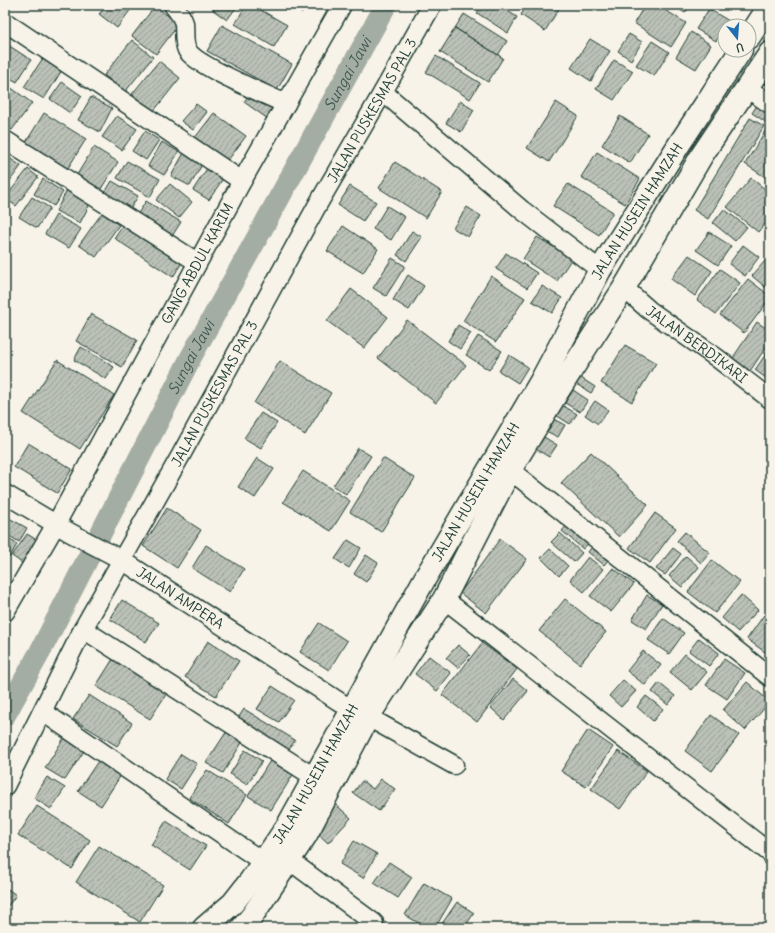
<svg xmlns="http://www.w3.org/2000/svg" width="775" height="933" font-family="Delius,sans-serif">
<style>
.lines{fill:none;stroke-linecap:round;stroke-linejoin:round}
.canal{stroke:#a4ada3;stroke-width:22}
.building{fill:url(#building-hatch);stroke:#1f3d34}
.minor-casing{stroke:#1f3d34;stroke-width:21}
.tertiary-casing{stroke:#1f3d34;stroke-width:25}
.minor{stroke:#f7f3e8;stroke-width:18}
.tertiary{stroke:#f7f3e8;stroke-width:22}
.labels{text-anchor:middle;stroke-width:4;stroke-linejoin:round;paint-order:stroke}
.street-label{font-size:14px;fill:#1f3d34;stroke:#f7f3e8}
.water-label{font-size:15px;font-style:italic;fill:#405950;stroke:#f7f3e8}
</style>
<defs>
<pattern id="building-hatch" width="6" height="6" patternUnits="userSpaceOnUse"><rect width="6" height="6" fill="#bbc1b6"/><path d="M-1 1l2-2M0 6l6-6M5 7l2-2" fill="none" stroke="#979e95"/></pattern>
</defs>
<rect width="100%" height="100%" fill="#f7f3e8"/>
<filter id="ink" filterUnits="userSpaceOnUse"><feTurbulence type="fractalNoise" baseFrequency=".025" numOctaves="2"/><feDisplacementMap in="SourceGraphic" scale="8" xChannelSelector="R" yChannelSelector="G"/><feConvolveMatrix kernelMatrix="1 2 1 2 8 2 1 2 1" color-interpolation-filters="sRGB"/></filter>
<g filter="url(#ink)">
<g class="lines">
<path class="canal" id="s1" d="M5,715L40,652L191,357L386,5"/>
</g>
<path class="building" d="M107,5H134L117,28L99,14Z
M216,5H238L227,20L213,10Z
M246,5H252L287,25L274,47L235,24Z
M290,5H307L302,13Z
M482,5H498L517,17L508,33L477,13Z
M527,5H556L560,7L545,31L521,15Z
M645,5H657L686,23L671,47L634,23Z
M672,5H690L685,13Z
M155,6L179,24L156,54L132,36Z
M709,9L729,21L716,41L696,29Z
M464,14L507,41L498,55L455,28Z
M222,25L292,64L277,90L207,51Z
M455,28L503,58L488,82L440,52Z
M691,32L711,45L696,69L676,57Z
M629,34L642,42L631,60L618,51Z
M590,39L610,51L591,81L571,68Z
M132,40L153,57L125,92L104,75Z
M652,41L669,52L654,76L636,65Z
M8,45L31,60L17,82L5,75V49Z
M436,56L480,83L470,99L426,72Z
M43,58L62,70L44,99L24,87Z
M614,60L633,71L614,100L596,89Z
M159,61L180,78L153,112L132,94Z
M770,79V88L765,84Z
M62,82L82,96L70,113L50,99Z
M10,87L32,103L12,130L5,124V94Z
M252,90L277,107L268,119L244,102Z
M91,97L112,108L100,132L78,120Z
M460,101L474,110L461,132L446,123Z
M760,101L770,108V125L752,113Z
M556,102L578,116L549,162L527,148Z
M196,104L207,112L193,130L181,121Z
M44,113L86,139L65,173L23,147Z
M214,113L246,136L226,163L194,139Z
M117,116L137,129L122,150L102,137Z
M620,116L648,134L630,163L602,145Z
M750,118L764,126L708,219L694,210Z
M767,128L770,130V176L768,179L745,164Z
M145,131L159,140L146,160L132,151Z
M162,142L179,152L164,175L148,166Z
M94,147L118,162L99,192L75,178Z
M185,151L204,161L190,186L171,176Z
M597,152L640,179L625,204L581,177Z
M8,157L21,166L9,182L5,179V162Z
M127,161L160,179L150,197L117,178Z
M395,162L442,192L426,218L379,188Z
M208,167L224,177L209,200L193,190Z
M28,169L38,177L16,206L5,198Z
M751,178L770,193V217L758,232L727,207Z
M43,179L63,192L54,206L34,194Z
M112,181L138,196L129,211L103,196Z
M170,184L192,202L179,218L156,200Z
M568,184L613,212L599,235L553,206Z
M5,185L10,188L5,195Z
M350,186L376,202L363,221L338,205Z
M67,190L91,202L80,223L56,211Z
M32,197L50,208L37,228L19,217Z
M146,201L181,222L172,236L137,215Z
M387,206L405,217L391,240L373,229Z
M467,207L481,216L468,237L453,228Z
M724,209L747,227L735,241L713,223Z
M102,213L119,225L96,257L79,245Z
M56,215L81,229L69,248L45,234Z
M124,223L183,261L173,277L114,238Z
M343,226L378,249L363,273L327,251Z
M412,231L422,237L406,261L397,255Z
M709,232L731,246L718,265L696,250Z
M537,237L572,258L557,281L523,259Z
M743,245L759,257L745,276L729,264Z
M506,253L537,273L527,288L496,269Z
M689,255L712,271L695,296L671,279Z
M392,258L405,266L386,296L373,288Z
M765,261L770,265V291L752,276Z
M720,269L740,283L716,314L697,300Z
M408,275L424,286L409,310L393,300Z
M491,276L525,298L496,342L463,321Z
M748,279L770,296V298L744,333L720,315Z
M542,286L562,298L552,313L532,301Z
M351,289L388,317L364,348L327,321Z
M91,314L137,340L122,367L76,341Z
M407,320L466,365L436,403L378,358Z
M757,322L770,331V341L750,371L732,359Z
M458,325L471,333L460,349L448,341Z
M478,336L502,351L489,370L466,355Z
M625,345L656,363L632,402L601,383Z
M81,347L114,367L106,379L74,360Z
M770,348V381L755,370Z
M509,355L528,367L518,383L499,371Z
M57,360L114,395L80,449L23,413Z
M280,361L331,393L305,435L254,403Z
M575,374L595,387L591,393L571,381Z
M573,390L588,400L580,412L565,403Z
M595,401L608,410L598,424L585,415Z
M557,402L577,414L570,424L551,412Z
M261,413L277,423L261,448L244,438Z
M547,416L565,425L558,437L540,428Z
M544,437L557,445L549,457L536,449Z
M28,443L72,469L57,493L14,467Z
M358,448L371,456L346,494L333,486Z
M591,452L648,505L619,537L561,483Z
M257,458L274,469L255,498L238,487Z
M383,458L415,478L381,532L350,512Z
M303,471L350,501L331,531L283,502Z
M167,508L201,530L177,568L143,546Z
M655,513L676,528L650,563L629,548Z
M9,518L27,528L19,542L5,533V525Z
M571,521L592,539L583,549L562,531Z
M685,532L710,553L701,563L677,541Z
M560,533L582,553L574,562L551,542Z
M27,534L42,543L26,566L12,556Z
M5,537L17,544L10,557L5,554Z
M500,539L527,559L486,613L460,593Z
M348,540L361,548L349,568L335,559Z
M596,542L613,554L604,565L588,552Z
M206,545L244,569L230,592L192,568Z
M673,548L681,554L665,575L656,569Z
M550,549L568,566L559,576L541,558Z
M366,555L378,563L366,582L354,574Z
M686,556L699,567L682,587L669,576Z
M588,557L603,569L584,592L570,580Z
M712,560L740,582L715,613L688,592Z
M613,568L634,584L611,612L590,596Z
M647,595L662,604L646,629L632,620Z
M741,595L758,610L738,632L722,618Z
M565,599L606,632L580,664L539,631Z
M122,600L159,623L146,642L110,619Z
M764,615L770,619L769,655L747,639Z
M663,618L684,633L669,654L648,640Z
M319,623L347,641L329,670L300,652Z
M699,638L719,653L709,666L689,651Z
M208,641L239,661L216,696L185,677Z
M482,643L517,669L477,722L442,695Z
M458,645L470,655L458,668L446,658Z
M643,651L661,665L645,685L627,671Z
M685,654L707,672L692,690L670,672Z
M429,656L451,673L437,691L415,674Z
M113,659L167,693L150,719L96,686Z
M724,659L745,673L727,699L706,685Z
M513,679L528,691L504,720L490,707Z
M623,680L636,691L621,707L609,696Z
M747,682L770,702L745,730L723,710Z
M659,683L675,696L668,705L652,692Z
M272,686L294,700L279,722L257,709Z
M89,695L132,723L117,746L73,719Z
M646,696L663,709L653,721L637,707Z
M244,709L295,740L285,755L235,723Z
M770,714V725L765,721Z
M711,715L739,735L712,771L685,751Z
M588,730L613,747L586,787L561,771Z
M227,731L243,741L223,773L206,763Z
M64,738L84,751L65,780L45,768Z
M245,750L262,761L247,785L230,774Z
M618,751L647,771L620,809L591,789Z
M181,754L197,764L181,789L165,779Z
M273,756L296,770L271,810L248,796Z
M98,761L121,775L101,806L78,791Z
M207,770L247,795L229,824L189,798Z
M47,777L65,788L51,809L34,798Z
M381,779L395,789L379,811L353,793L362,781L373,789Z
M335,804L351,818L328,843L313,829Z
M37,806L90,840L72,869L18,835Z
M166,821L206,846L190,870L151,845Z
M354,841L377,854L363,878L340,864Z
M99,846L163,885L140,922L76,882Z
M389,862L412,877L398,898L374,883Z
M424,883L452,899L435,928H427L405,915Z
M5,887L16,895L5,910Z
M457,902L474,913L464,928H439Z"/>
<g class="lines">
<g class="minor-casing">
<g id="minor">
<path d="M173,5C177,10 182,16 184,23C185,32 183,42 187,50C196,66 267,95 286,104"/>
<path d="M5,22L242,181"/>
<path d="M747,88L770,104"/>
<path d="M383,92L522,210L600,270"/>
<path d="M5,140L197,262"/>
<path id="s2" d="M624,288L649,310L717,358L770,399"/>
<path d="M510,470L770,677"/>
<path id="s3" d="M5,494L69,532L122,560L352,710"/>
<path d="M444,599L770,853"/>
<path id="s4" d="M5,612L56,524L242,181L342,5"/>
<path d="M83,629L314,777"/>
<path d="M43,712L263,862"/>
<path d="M368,717L454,765"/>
<path id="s5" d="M5,786L83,629L181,455L318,204L383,92L432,5"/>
<path d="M289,860L374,923"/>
</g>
</g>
<g class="tertiary-casing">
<g id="tertiary">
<path d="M749,37L770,5"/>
<path id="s6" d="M204,928L233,903L251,880L288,825L424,580L541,381L600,270L680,143L741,50"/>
<path d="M242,928L252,916L306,835L368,717L444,599L510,470L558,391L624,288L702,155L770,53"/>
</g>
</g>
<use href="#minor" class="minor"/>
<use href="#tertiary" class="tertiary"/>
</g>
</g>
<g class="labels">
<g class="street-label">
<text dy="5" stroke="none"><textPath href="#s5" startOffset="769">JALAN PUSKESMAS PAL 3</textPath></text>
<text dy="5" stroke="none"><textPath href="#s6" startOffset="840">JALAN HUSEIN HAMZAH</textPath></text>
<text dy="5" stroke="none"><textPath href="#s4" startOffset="398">GANG ABDUL KARIM</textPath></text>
<text dy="5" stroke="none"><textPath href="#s2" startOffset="92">JALAN BERDIKARI</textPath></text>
<text dy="5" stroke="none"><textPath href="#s5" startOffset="445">JALAN PUSKESMAS PAL 3</textPath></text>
<text dy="5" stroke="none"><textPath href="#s6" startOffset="516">JALAN HUSEIN HAMZAH</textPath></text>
<text dy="5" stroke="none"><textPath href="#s3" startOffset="204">JALAN AMPERA</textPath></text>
<text dy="5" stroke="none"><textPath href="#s6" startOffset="192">JALAN HUSEIN HAMZAH</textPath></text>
</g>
<g class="water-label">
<text dy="5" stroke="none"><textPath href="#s1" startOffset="727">Sungai Jawi</textPath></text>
<text dy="5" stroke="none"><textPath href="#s1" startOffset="403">Sungai Jawi</textPath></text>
</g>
</g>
<rect width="775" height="933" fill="none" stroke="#f7f3e8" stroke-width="20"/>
<rect x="10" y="10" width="755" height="913" fill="none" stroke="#1f3d34" stroke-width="1.5" filter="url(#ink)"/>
<g transform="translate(737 38) rotate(163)"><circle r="19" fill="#f7f3e8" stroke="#a1aaa0"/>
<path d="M0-3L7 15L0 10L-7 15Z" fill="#1f6fb2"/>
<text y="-6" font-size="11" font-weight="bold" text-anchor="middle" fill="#1f3d34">U</text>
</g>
</svg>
